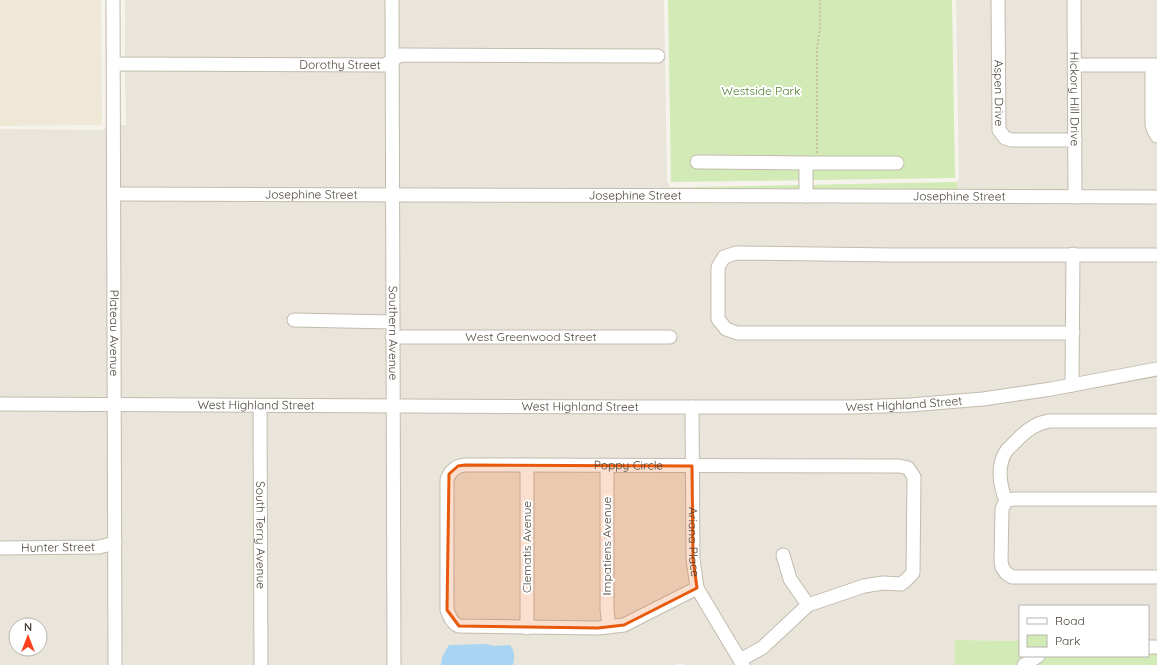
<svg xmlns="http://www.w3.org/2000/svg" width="1157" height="665" font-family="Quicksand,sans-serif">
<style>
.residential{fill:#eae5da;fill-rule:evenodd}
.education{fill:#efe8d6}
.green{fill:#d2eab5}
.water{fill:#a9d4f2}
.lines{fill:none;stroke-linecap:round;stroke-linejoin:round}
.minor-casing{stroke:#c2bbae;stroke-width:15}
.path{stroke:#c4b79f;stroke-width:1.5;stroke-dasharray:2 2;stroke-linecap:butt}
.minor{stroke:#fff;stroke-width:13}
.marked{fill:#e8590c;fill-opacity:0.2;stroke:#e8590c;stroke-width:3;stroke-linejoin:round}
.labels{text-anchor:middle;stroke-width:4;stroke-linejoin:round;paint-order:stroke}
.street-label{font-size:12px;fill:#4b4439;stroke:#fff}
.park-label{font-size:12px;fill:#4a7f2a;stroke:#fff}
</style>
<rect width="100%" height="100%" fill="#f6f3ec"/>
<path class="residential" d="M125,0H387V57L383,60L125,59Z
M396,0H664L667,182L670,187H692V191L397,190V63L401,60L663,62V51L400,49L397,50Z
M956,0H993L994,131L1070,145L1071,192H957V182L959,178Z
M1002,0H1069L1070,134H1012L1007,133L1003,128Z
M1079,0H1157V60H1079Z
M125,70H387V190L118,189V125H126Z
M1079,71H1147L1157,142V192H1080Z
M106,125H109L110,399H0V129L101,130L104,129Z
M118,200L387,201V317L290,314L289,325L387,327L388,400L119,399Z
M397,201L957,204V202L1157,203V364L1068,381L983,393L909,400L852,401L398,400L397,343L675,342V332H397Z
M1157,375V642H1148V606H1020V641L956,640L955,665H687L680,663L673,665H513L514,660L510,646H494L486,644L442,657L441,665H399L398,452L401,411L852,412Z
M0,409L110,410V539L99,542L0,543Z
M119,410L255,411L256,665H120Z
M265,411H388L389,665H265Z
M110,550L111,665H0V554ZM16,625H40V649H16Z"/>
<path class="education" d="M0,0H101L102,125L0,126Z"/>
<path class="green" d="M668,0H952L955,178L671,182Z
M955,182H957V192L692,191V187Z
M955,640L1020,641V656H1148V640H1157V665H955Z"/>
<path class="water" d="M487,644L494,646L510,645C515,651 515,658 513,665H441L442,657L449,645Z"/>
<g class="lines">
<g class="minor-casing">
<g id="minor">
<path id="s1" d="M113,0L115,665"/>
<path id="s2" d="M392,0L394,665"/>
<path id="s3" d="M998,0L999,130L1005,138L1011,140H1075"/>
<path id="s4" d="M1074,0L1075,197"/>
<path id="s5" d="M114,64L385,65L400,55L658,56"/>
<path d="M1075,65H1157"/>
<path d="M1152,65V125L1154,131L1157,136"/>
<path d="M697,162L806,163V196"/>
<path d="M806,163H897"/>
<path id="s6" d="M114,194L1157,197"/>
<path d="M294,320L392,322"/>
<path d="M1073,333H737L726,329L718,319V267L724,257L736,253L894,255H1157"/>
<path id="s7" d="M392,337H670"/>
<path d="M1072,385L1073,254"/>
<path id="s8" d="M0,404L641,407H852L910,405L983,399L1051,389L1157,369"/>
<path id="s9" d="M260,406L261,665"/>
<path id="s10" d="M692,407L693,559L697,588L743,665"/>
<path d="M607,466V609L609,627"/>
<path d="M1157,499H1014L1006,501L1002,509L1001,561L1002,567L1006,573L1012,577H1157"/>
<path d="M1006,501C1000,486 996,465 1007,450C1011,446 1016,441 1020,437C1029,428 1037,423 1049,421H1157"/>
<path id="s11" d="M0,548L99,547L115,543"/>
<path d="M783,555L790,579L808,605"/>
<path id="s12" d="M697,588L624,625L598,628L459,626C452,623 450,617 447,610V480C450,471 455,466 465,465L899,466L908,468L914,477L913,573L905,581L901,584L883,583L864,586L808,605L762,648L740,660"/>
<path d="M527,628V465"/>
<path d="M1148,647H1157"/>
<path d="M1024,665L1038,656"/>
</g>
</g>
<path class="path" d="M817,153V48L820,28V0"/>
<use href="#minor" class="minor"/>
</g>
<path class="marked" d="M465,465L692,466L693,559L697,588L624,625L598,628L459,626L447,610L449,474L458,466Z"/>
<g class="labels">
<g class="street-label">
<text dy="4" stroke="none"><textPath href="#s5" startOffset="226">Dorothy Street</textPath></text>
<text dy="4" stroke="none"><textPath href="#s3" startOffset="93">Aspen Drive</textPath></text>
<text dy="4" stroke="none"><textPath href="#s4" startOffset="99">Hickory Hill Drive</textPath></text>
<text dy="4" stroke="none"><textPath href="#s6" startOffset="197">Josephine Street</textPath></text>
<text dy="4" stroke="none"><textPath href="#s6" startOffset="521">Josephine Street</textPath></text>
<text dy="4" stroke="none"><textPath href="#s6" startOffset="845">Josephine Street</textPath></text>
<text dy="4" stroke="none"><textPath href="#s1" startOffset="333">Plateau Avenue</textPath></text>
<text dy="4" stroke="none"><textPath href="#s2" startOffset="333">Southern Avenue</textPath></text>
<text dy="4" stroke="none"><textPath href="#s7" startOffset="139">West Greenwood Street</textPath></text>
<text dy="4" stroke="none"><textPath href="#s8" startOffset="904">West Highland Street</textPath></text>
<text dy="4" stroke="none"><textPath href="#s8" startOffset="256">West Highland Street</textPath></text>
<text dy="4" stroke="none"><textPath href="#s8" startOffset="580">West Highland Street</textPath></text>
<text dy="4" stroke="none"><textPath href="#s12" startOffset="586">Poppy Circle</textPath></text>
<text dy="4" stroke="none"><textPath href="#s9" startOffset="129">South Terry Avenue</textPath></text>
<text dy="4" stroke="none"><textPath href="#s10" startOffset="135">Ariana Place</textPath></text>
<text transform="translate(607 546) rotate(-90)" y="4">Impatiens Avenue</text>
<text dy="4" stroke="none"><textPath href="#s11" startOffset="58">Hunter Street</textPath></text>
<text transform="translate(527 547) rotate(-90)" y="4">Clematis Avenue</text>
</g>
<g class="park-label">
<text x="761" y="95">Westside Park</text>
</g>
</g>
<rect x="1019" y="605" width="130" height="52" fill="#ffffff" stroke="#b7b4b0"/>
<rect x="1027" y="618" width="20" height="6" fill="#ffffff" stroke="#b7b4b0"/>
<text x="1055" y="625" font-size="12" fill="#4b4439">Road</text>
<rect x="1027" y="635" width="20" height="12" fill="#d2eab5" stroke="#b7b4b0"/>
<text x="1055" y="645" font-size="12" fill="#4b4439">Park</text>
<g transform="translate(28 637)"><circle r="19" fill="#ffffff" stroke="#b7b4b0"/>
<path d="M0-3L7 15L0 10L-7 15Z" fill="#fc3f1d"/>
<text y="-6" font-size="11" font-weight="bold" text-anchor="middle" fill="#4b4439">N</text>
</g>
</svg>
